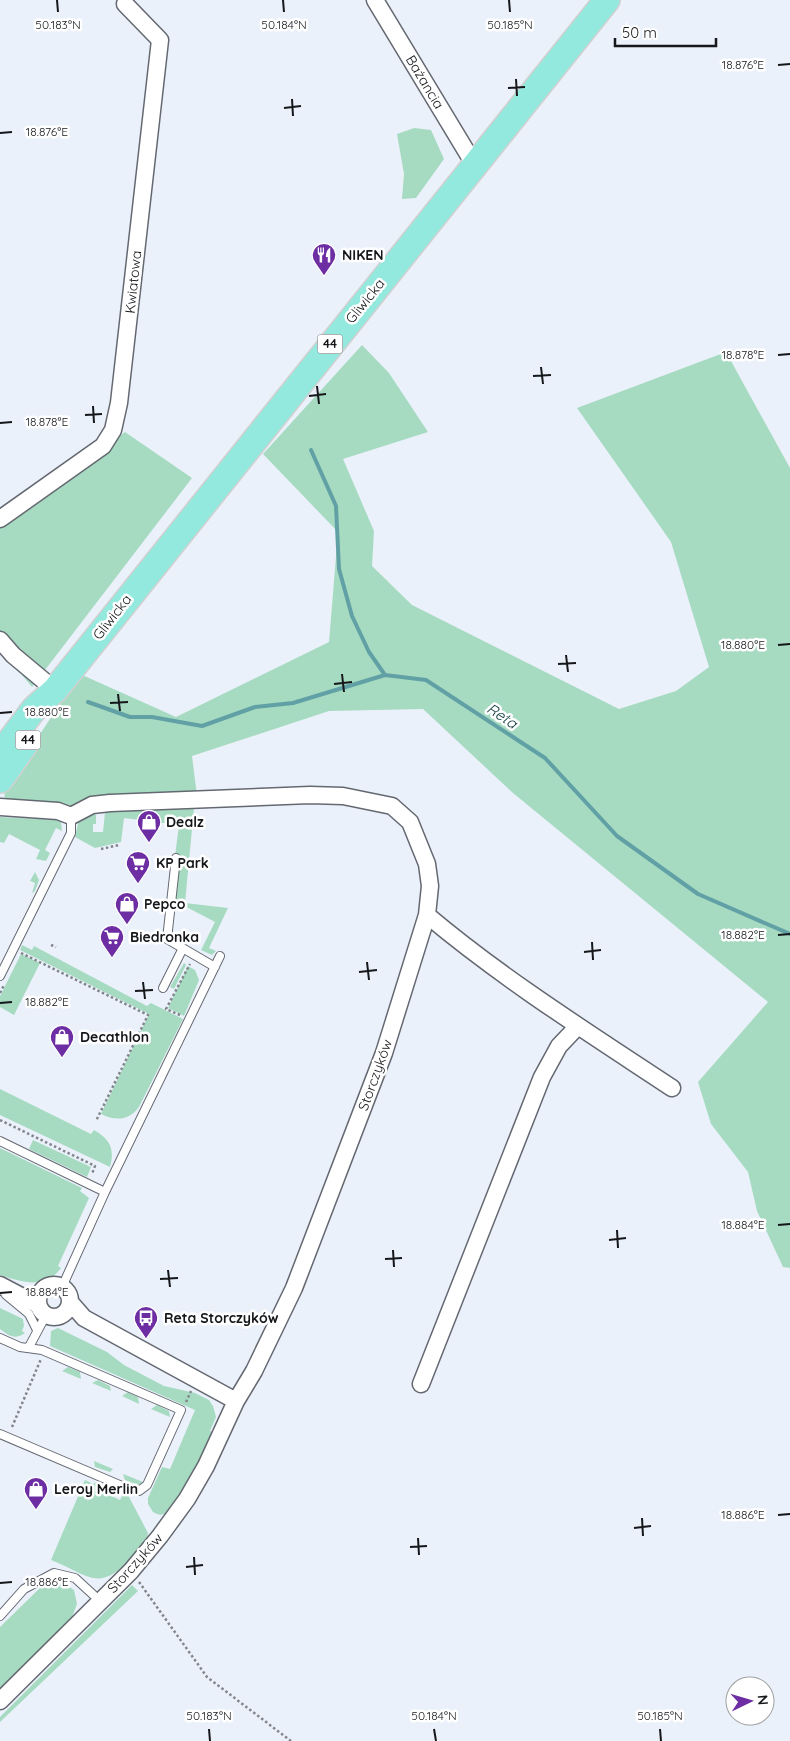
<svg xmlns="http://www.w3.org/2000/svg" width="790" height="1741" font-family="Quicksand,sans-serif">
<style>
.green{fill:#a6dbc2}
.lines{fill:none;stroke-linecap:round;stroke-linejoin:round}
.stream{stroke:#61a1a5;stroke-width:4}
.lane-casing{stroke:#646871;stroke-width:10}
.street-casing{stroke:#646871;stroke-width:19}
.primary-casing{stroke:#d0d1d1;stroke-width:28}
.path{stroke:#82868c;stroke-width:2.5;stroke-dasharray:2.5 2.5;stroke-linecap:butt}
.lane{stroke:#fff;stroke-width:8}
.street{stroke:#fff;stroke-width:16}
.primary{stroke:#94e9df;stroke-width:25}
.ticks{fill:none;stroke:#15171a;stroke-width:2}
.labels{text-anchor:middle;stroke-width:5;stroke-linejoin:round;paint-order:stroke}
.shield{fill:#fff;stroke:#5b5d5f;stroke-width:1}
.shield-label{font-size:12px;font-weight:bold;fill:#15171a}
.street-label{font-size:14px;fill:#15171a;stroke:#fff}
.poi-label{font-size:14px;font-weight:bold;fill:#15171a;stroke:#fff;text-anchor:start}
.water-label{font-size:15px;font-style:italic;fill:#0f3b3d;stroke:#fff}
.ticks-label{font-size:12px;text-anchor:middle;fill:#15171a;stroke:#fff;stroke-width:5;stroke-linejoin:round;paint-order:stroke}
</style>
<rect width="100%" height="100%" fill="#ebf1fa"/>
<path class="green" d="M414,128L431,130L444,159L416,198L402,199L404,174L397,134Z
M362,345L389,373L428,432L343,459L374,531L372,566L412,605L619,709L676,691L709,667L671,542L577,408L726,352L790,468V1268L783,1267L757,1211L748,1172L711,1124L698,1082L768,1002L513,793L423,709L329,711L192,756L197,796L69,808L5,801L4,788L80,674L176,717L329,642L338,532L263,454Z
M125,432L192,478L32,687L0,649V528Z
M197,803L194,808L185,903L228,908L209,948L216,951L212,955L201,950L215,922L175,901L180,856H175L179,825L124,818L121,842L95,848L75,837L80,814L93,811L96,815V824H93V832H103L105,812Z
M0,817L57,820L61,822L62,831L56,828L45,850L50,853L46,861L36,859L40,850L9,834L4,843L0,842Z
M35,872L39,880L35,891L32,893L35,883L30,881Z
M22,945L32,950L34,946L147,1006L151,1003L183,1019L139,1107C129,1121 115,1121 101,1114L149,1014L20,950Z
M21,954L40,963L14,1015L0,1007V996Z
M184,963L186,965L174,989L170,987Z
M188,966L195,970L199,980L184,1016L168,1008Z
M0,1089L91,1134L94,1130C110,1139 115,1149 110,1167L0,1115Z
M33,1140L91,1167L87,1177L29,1149Z
M0,1148L82,1188L80,1191L89,1198L58,1266L61,1268C45,1290 22,1282 0,1275Z
M0,1308L23,1319L24,1326L22,1331L25,1333C15,1340 9,1336 0,1329Z
M58,1328L107,1352L124,1365L164,1386L195,1393L209,1400L213,1406L216,1417L210,1431L214,1433C206,1449 181,1505 168,1512C162,1516 158,1515 153,1512L148,1504V1498L162,1467L170,1469L195,1410L50,1346L51,1331Z
M68,1367L80,1372L81,1379L62,1371Z
M98,1380L110,1386L111,1391L92,1383Z
M128,1392L138,1397L139,1404L122,1396Z
M157,1405L169,1411L170,1417L151,1409Z
M94,1461L113,1469L110,1472L95,1467Z
M123,1474L143,1482L138,1485L125,1480Z
M85,1480L93,1484L97,1482L110,1487L107,1494L120,1500L124,1493L128,1495L148,1533C147,1545 138,1551 131,1559C98,1593 89,1575 51,1560Z
M54,1582H62L74,1590L77,1604L72,1617L0,1689V1627L42,1586Z
M132,1585L138,1591L0,1722V1717Z"/>
<g class="lines">
<path class="stream" d="M311,450L336,506L339,569L352,616L369,652L385,675L426,680L545,758L617,836L698,894L790,934
M88,702L130,717H152L202,726L255,707L293,703L385,675"/>
<g class="lane-casing">
<path id="lane" d="M176,858L167,939L215,967
M0,976L71,833V816
M163,988L183,948
M0,1141L105,1192
M62,1287L105,1192L220,956
M6,1295L29,1314L37,1330
M0,1338L20,1347L42,1350L181,1410L147,1485L139,1491L129,1489L0,1434
M29,1347L46,1315
M0,1616L24,1589L54,1573L75,1578L100,1601"/>
</g>
<g class="street-casing">
<path id="street" d="M375,0L474,164
M0,519L103,446L113,430L119,403L160,40L125,4
M0,640L13,655L55,690
M0,807L58,811L71,816L92,805L110,803L310,795L343,796L392,806L410,822L427,864L430,886L427,915L384,1053L294,1288L254,1371L236,1401L206,1466L187,1499L160,1536L131,1571L0,1701
M427,915C503,979 589,1033 672,1088
M0,1285L38,1305
M38 1301a16 16 0 1 1 32 0a16 16 0 1 1-32 0Z
M70,1302L84,1318L236,1401
M421,1384L542,1077L559,1046L578,1026"/>
</g>
<g class="primary-casing">
<path id="primary" d="M0,754L34,709L55,690L607,0
M0,780L26,743"/>
</g>
<path class="path" d="M101,849L119,845
M51,945L56,947
M21,953L148,1015L96,1121
M0,993L4,985
M180,1015L166,1009L190,964
M0,1120L95,1166L92,1174
M186,1402L191,1391
M12,1427L41,1359
M139,1582L207,1677L291,1741"/>
<use href="#lane" class="lane"/>
<use href="#street" class="street"/>
<use href="#primary" class="primary"/>
</g>
<path class="ticks" d="M57,0L58,12M283,0L284,12M509,0L510,12M778,65L790,64M516,79L517,96M508,88L525,87M292,99L293,116M284,108L301,106M0,133L12,132M778,355L790,354M541,367L543,384M533,376L551,375M317,386L319,404M309,396L326,394M93,406L94,423M85,415L102,414M0,423L12,422M778,645L790,644M566,655L568,672M558,664L576,663M342,674L344,692M334,684L352,682M118,694L120,711M110,703L128,702M0,713L12,712M778,935L790,934M592,942L593,960M584,952L601,950M367,962L369,980M359,972L377,970M143,982L145,999M135,991L153,990M0,1003L12,1002M778,1225L790,1224M617,1230L618,1248M609,1240L626,1238M393,1250L394,1267M385,1259L402,1258M168,1270L170,1287M160,1279L178,1278M0,1293L12,1292M778,1515L790,1514M642,1518L643,1536M634,1528L651,1526M418,1538L419,1555M410,1547L427,1546M194,1557L195,1575M186,1567L203,1565M0,1583L12,1582M209,1729L210,1741M434,1729L436,1741M660,1729L661,1741"/>
<defs>
<g id="restaurant-pin" transform="scale(1.25)"><path d="M0 17L-7.5 6A9.5 9.5 0 1 1 7.5 6Z" fill="#6e2ea3" stroke="#fff"/><path d="M-5-6h1v4h1v-4h1v4h1v-4h1v5L-1.5 .5V6h-2V.5L-5-1ZM5-6V6H3V1.5H1.5Q1.5-4 5-6Z" fill="#fff"/></g>
<g id="shop-pin" transform="scale(1.25)"><path d="M0 17L-7.5 6A9.5 9.5 0 1 1 7.5 6Z" fill="#6e2ea3" stroke="#fff"/><path d="M-5-2.5h2.3a2.7 3.5 0 0 1 5.4 0H5L5.5 6h-11ZM-1.5-2.5h3a1.5 2.3 0 0 0-3 0Z" fill="#fff"/></g>
<g id="supermarket-pin" transform="scale(1.25)"><path d="M0 17L-7.5 6A9.5 9.5 0 1 1 7.5 6Z" fill="#6e2ea3" stroke="#fff"/><path d="M-6-5.5h2.5l.6 2H6L4.5 2H-2.5L-4.4-4H-6ZM-1.5 3.2a1.3 1.3 0 1 0 .1 0ZM3 3.2a1.3 1.3 0 1 0 .1 0Z" fill="#fff"/></g>
<g id="bus-pin" transform="scale(1.25)"><path d="M0 17L-7.5 6A9.5 9.5 0 1 1 7.5 6Z" fill="#6e2ea3" stroke="#fff"/><path d="M-5-6H5V4H4V6H2V4H-2V6H-4V4H-5ZM-3.5-4V0h7V-4ZM-3.5 1.2v1.5H-2V1.2ZM2 1.2v1.5H3.5V1.2Z" fill="#fff"/></g>
</defs>
<g fill-rule="evenodd">
<use href="#restaurant-pin" x="324" y="255"/>
<use href="#shop-pin" x="149" y="822"/>
<use href="#supermarket-pin" x="138" y="863"/>
<use href="#shop-pin" x="127" y="904"/>
<use href="#supermarket-pin" x="112" y="937"/>
<use href="#shop-pin" x="62" y="1037"/>
<use href="#bus-pin" x="146" y="1318"/>
<use href="#shop-pin" x="36" y="1489"/>
</g>
<g class="labels">
<g class="shield">
<rect x="317.5" y="334.5" width="25" height="19" rx="4"/>
<rect x="15.5" y="730.5" width="25" height="19" rx="4"/>
</g>
<g class="shield-label">
<text x="330" y="348">44</text>
<text x="28" y="744">44</text>
</g>
<g class="street-label">
<text transform="translate(425 82) rotate(59)" y="5">Bażancia</text>
<text transform="translate(133 282) rotate(-84)" y="5">Kwiatowa</text>
<text transform="translate(365 301) rotate(-51)" y="5">Gliwicka</text>
<text transform="translate(112 617) rotate(-52)" y="5">Gliwicka</text>
<text transform="translate(375 1075) rotate(-70)" y="5">Storczyków</text>
<text transform="translate(135 1563) rotate(-48)" y="5">Storczyków</text>
</g>
<g class="poi-label">
<text x="342" y="260">NIKEN</text>
<text x="166" y="827">Dealz</text>
<text x="156" y="868">KP Park</text>
<text x="144" y="909">Pepco</text>
<text x="130" y="942">Biedronka</text>
<text x="80" y="1042">Decathlon</text>
<text x="164" y="1323">Reta Storczyków</text>
<text x="54" y="1494">Leroy Merlin</text>
</g>
<g class="water-label">
<text transform="translate(502 716) rotate(33)" y="5">Reta</text>
</g>
</g>
<g class="ticks-label">
<text x="58" y="29">50.183°N</text>
<text x="284" y="29">50.184°N</text>
<text x="510" y="29">50.185°N</text>
<text x="743" y="69">18.876°E</text>
<text x="47" y="136">18.876°E</text>
<text x="743" y="359">18.878°E</text>
<text x="47" y="426">18.878°E</text>
<text x="743" y="649">18.880°E</text>
<text x="47" y="716">18.880°E</text>
<text x="743" y="939">18.882°E</text>
<text x="47" y="1006">18.882°E</text>
<text x="743" y="1229">18.884°E</text>
<text x="47" y="1296">18.884°E</text>
<text x="743" y="1519">18.886°E</text>
<text x="47" y="1586">18.886°E</text>
<text x="209" y="1720">50.183°N</text>
<text x="434" y="1720">50.184°N</text>
<text x="660" y="1720">50.185°N</text>
</g>
<g transform="translate(750 1701) rotate(85)"><circle r="24" fill="#ffffff" stroke="#a1a2a3"/>
<path d="M0-4L9 19L0 12L-9 19Z" fill="#6e2ea3"/>
<text y="-8" font-size="14" font-weight="bold" text-anchor="middle" fill="#15171a">N</text>
</g>
<path d="M615 38v8h101v-8" fill="none" stroke="#15171a" stroke-width="2.5"/>
<text x="622" y="38" font-size="15" fill="#15171a" stroke="#ffffff" stroke-width="4" paint-order="stroke">50 m</text>
</svg>
